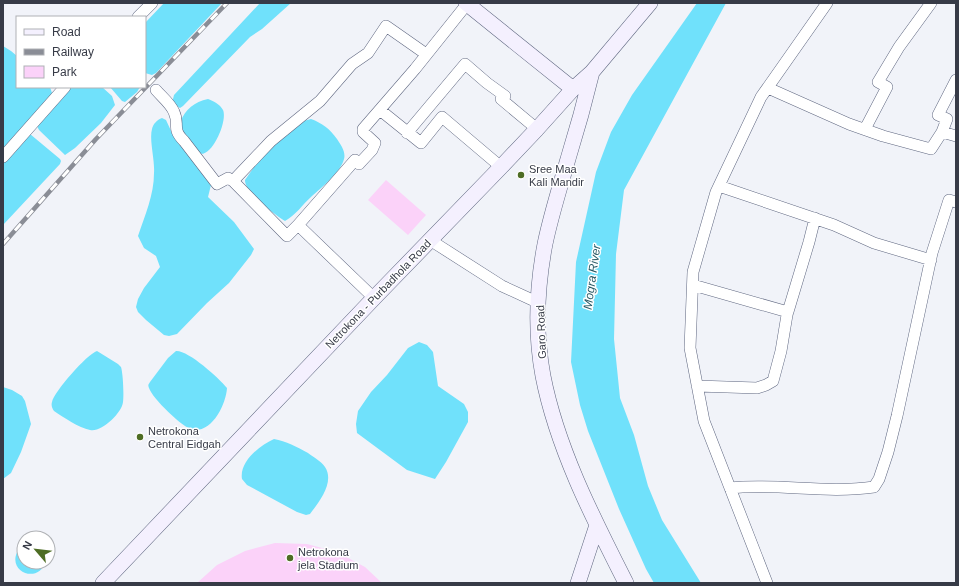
<svg xmlns="http://www.w3.org/2000/svg" width="959" height="586" font-family="Arial,sans-serif">
<style>
.green{fill:#fbd2f9}
.water{fill:#70e1fb}
.lines{fill:none;stroke-linecap:round;stroke-linejoin:round}
.street-casing{stroke:#5f6780;stroke-width:12}
.secondary-casing{stroke:#5f6780;stroke-width:16}
.street{stroke:#fff;stroke-width:11}
.secondary{stroke:#f4f0fe;stroke-width:15}
.rail-casing{stroke:#8a8d96;stroke-width:4.5}
.rail{stroke:#fff;stroke-width:3;stroke-dasharray:9;stroke-linecap:butt}
.poi-dot{fill:#4e6d24;stroke:#fff;stroke-width:1.5}
.labels{text-anchor:middle;stroke-width:3;stroke-linejoin:round;paint-order:stroke}
.poi-label{font-size:11px;fill:#373b47;stroke:#fff;text-anchor:start}
.street-label{font-size:11px;fill:#373b47;stroke:#fff}
.water-label{font-size:12px;font-style:italic;fill:#2a5b66;stroke:#fff}
</style>
<rect width="100%" height="100%" fill="#f1f3f9"/>
<path class="green" d="M386,180L426,215L408,235L368,200Z
M275,543L307,544L337,552L365,567L382,583H197L217,565L245,551Z"/>
<path class="water" d="M164,3H222L156,73L152,75L145,73V23Z
M260,3H291L262,29L250,37L183,106L180,108L172,103L174,95Z
M697,3H726L624,190L616,254L614,339L620,398L634,435L648,486L662,520L701,583H654L646,569L619,509L588,431L580,405L571,362L576,262L596,172L611,132L632,95Z
M3,46L11,51L17,56V87H50L52,93L51,100L3,151Z
M68,87H102L112,96L115,105L101,123L75,148L65,155L39,130L36,124Z
M110,87H140L137,92L125,102L122,101Z
M208,99C213,101 220,104 223,110C228,121 211,160 198,153C188,147 183,132 180,122C186,109 194,102 208,99Z
M162,118L166,120L172,133L192,156L211,185L208,197L234,222L254,249L251,255L229,283L207,303L177,334L169,336L164,335L146,320L138,312L136,307L138,299L144,288L160,267L156,256L144,248L138,236C145,215 154,195 154,173C155,160 149,140 152,129C153,124 157,120 162,118Z
M311,119C322,123 330,129 337,139C341,145 346,152 344,159C341,172 321,188 312,196C302,205 296,215 285,221C275,215 244,192 245,180L261,157L300,122Z
M30,134L60,159L61,161L60,164L3,225V162Z
M419,342L427,345L433,352L438,386L464,404L468,412V422L446,462L435,479L407,470L357,433L356,424L358,411L371,392L387,375L408,348Z
M97,351L118,364L121,367C123,373 124,395 123,402C122,413 101,433 90,430C79,428 63,417 54,411C52,408 51,405 52,402C54,392 87,354 97,351Z
M176,351C188,350 219,378 227,388C226,404 213,432 193,430C183,428 152,398 149,388C148,385 148,385 150,382L168,358Z
M3,387L12,390L22,396L25,401L31,424L21,452L11,473L3,479Z
M274,439C286,441 297,447 308,453C313,457 321,461 325,467C335,482 319,502 310,514L306,515L297,512L247,485L242,479C239,462 260,445 274,439Z
M22,545H24V562H45C39,586 0,570 22,545Z"/>
<g class="lines">
<g class="street-casing">
<path id="street" d="M138,17L152,3
M768,88L849,124L883,136L931,149L942,132L956,136
M156,90C161,96 171,104 174,112C180,125 171,128 184,141L217,184L228,178L233,181L287,236L298,225
M380,110L421,143L442,117L501,167
M865,129L887,87L878,82L899,47L931,3
M942,132L947,119L938,115L956,80
M407,133L465,64L487,83L505,96L501,99L537,129
M3,157L65,87
M233,181L271,141L320,101L352,64L368,53L386,26L426,54
M719,186L834,225L874,243L931,260
M430,240L502,286L539,303
M693,285L788,312
M374,298L298,225L355,160L359,164L372,150L375,143L363,132V129L415,69L467,4
M697,386L757,388L766,385L773,381L781,351L787,315L809,242L815,218
M730,488C778,483 826,494 874,487L879,479L888,452L897,416L932,253L949,200L956,202
M767,583L704,421L690,348L693,272L716,192L761,97L827,3"/>
</g>
<g class="secondary-casing">
<path id="secondary" d="M466,3L573,89
M592,72C585,101 577,130 568,159C560,187 551,215 545,244C537,286 535,333 543,376C557,448 593,518 626,583
M103,583L374,298L501,167L537,129L573,89L592,72L650,3
M578,583L597,525"/>
</g>
<use href="#street" class="street"/>
<use href="#secondary" class="secondary"/>
<g class="rail-casing">
<path id="rail" d="M3,244L96,139L227,3"/>
</g>
<use href="#rail" class="rail"/>
</g>
<g class="poi-dot">
<circle cx="521" cy="175" r="4"/>
<circle cx="140" cy="437" r="4"/>
<circle cx="290" cy="558" r="4"/>
</g>
<g class="labels">
<g class="poi-label">
<text x="529" y="173">Sree Maa<tspan x="529" dy="13">Kali Mandir</tspan></text>
<text x="148" y="435">Netrokona<tspan x="148" dy="13">Central Eidgah</tspan></text>
<text x="298" y="556">Netrokona<tspan x="298" dy="13">jela Stadium</tspan></text>
</g>
<g class="street-label">
<text transform="translate(378 294) rotate(-46)" y="4">Netrokona - Purbadhola Road</text>
<text transform="translate(541 332) rotate(-92)" y="4">Garo Road</text>
</g>
<g class="water-label">
<text transform="translate(592 277) rotate(-82)" y="4">Mogra River</text>
</g>
</g>
<rect width="959" height="586" fill="none" stroke="#373b47" stroke-width="8"/>
<rect x="16" y="16" width="130" height="72" fill="#ffffff" stroke="#afb1b5"/>
<rect x="24" y="29" width="20" height="6" fill="#f4f0fe" stroke="#afb1b5"/>
<text x="52" y="36" font-size="12" fill="#373b47">Road</text>
<rect x="24" y="49" width="20" height="6" fill="#8a8d96" stroke="#afb1b5"/>
<text x="52" y="56" font-size="12" fill="#373b47">Railway</text>
<rect x="24" y="66" width="20" height="12" fill="#fbd2f9" stroke="#afb1b5"/>
<text x="52" y="76" font-size="12" fill="#373b47">Park</text>
<g transform="translate(36 550) rotate(298)"><circle r="19" fill="#ffffff" stroke="#afb1b5"/>
<path d="M0-3L7 15L0 10L-7 15Z" fill="#4e6d24"/>
<text y="-6" font-size="11" font-weight="bold" text-anchor="middle" fill="#373b47">N</text>
</g>
</svg>
